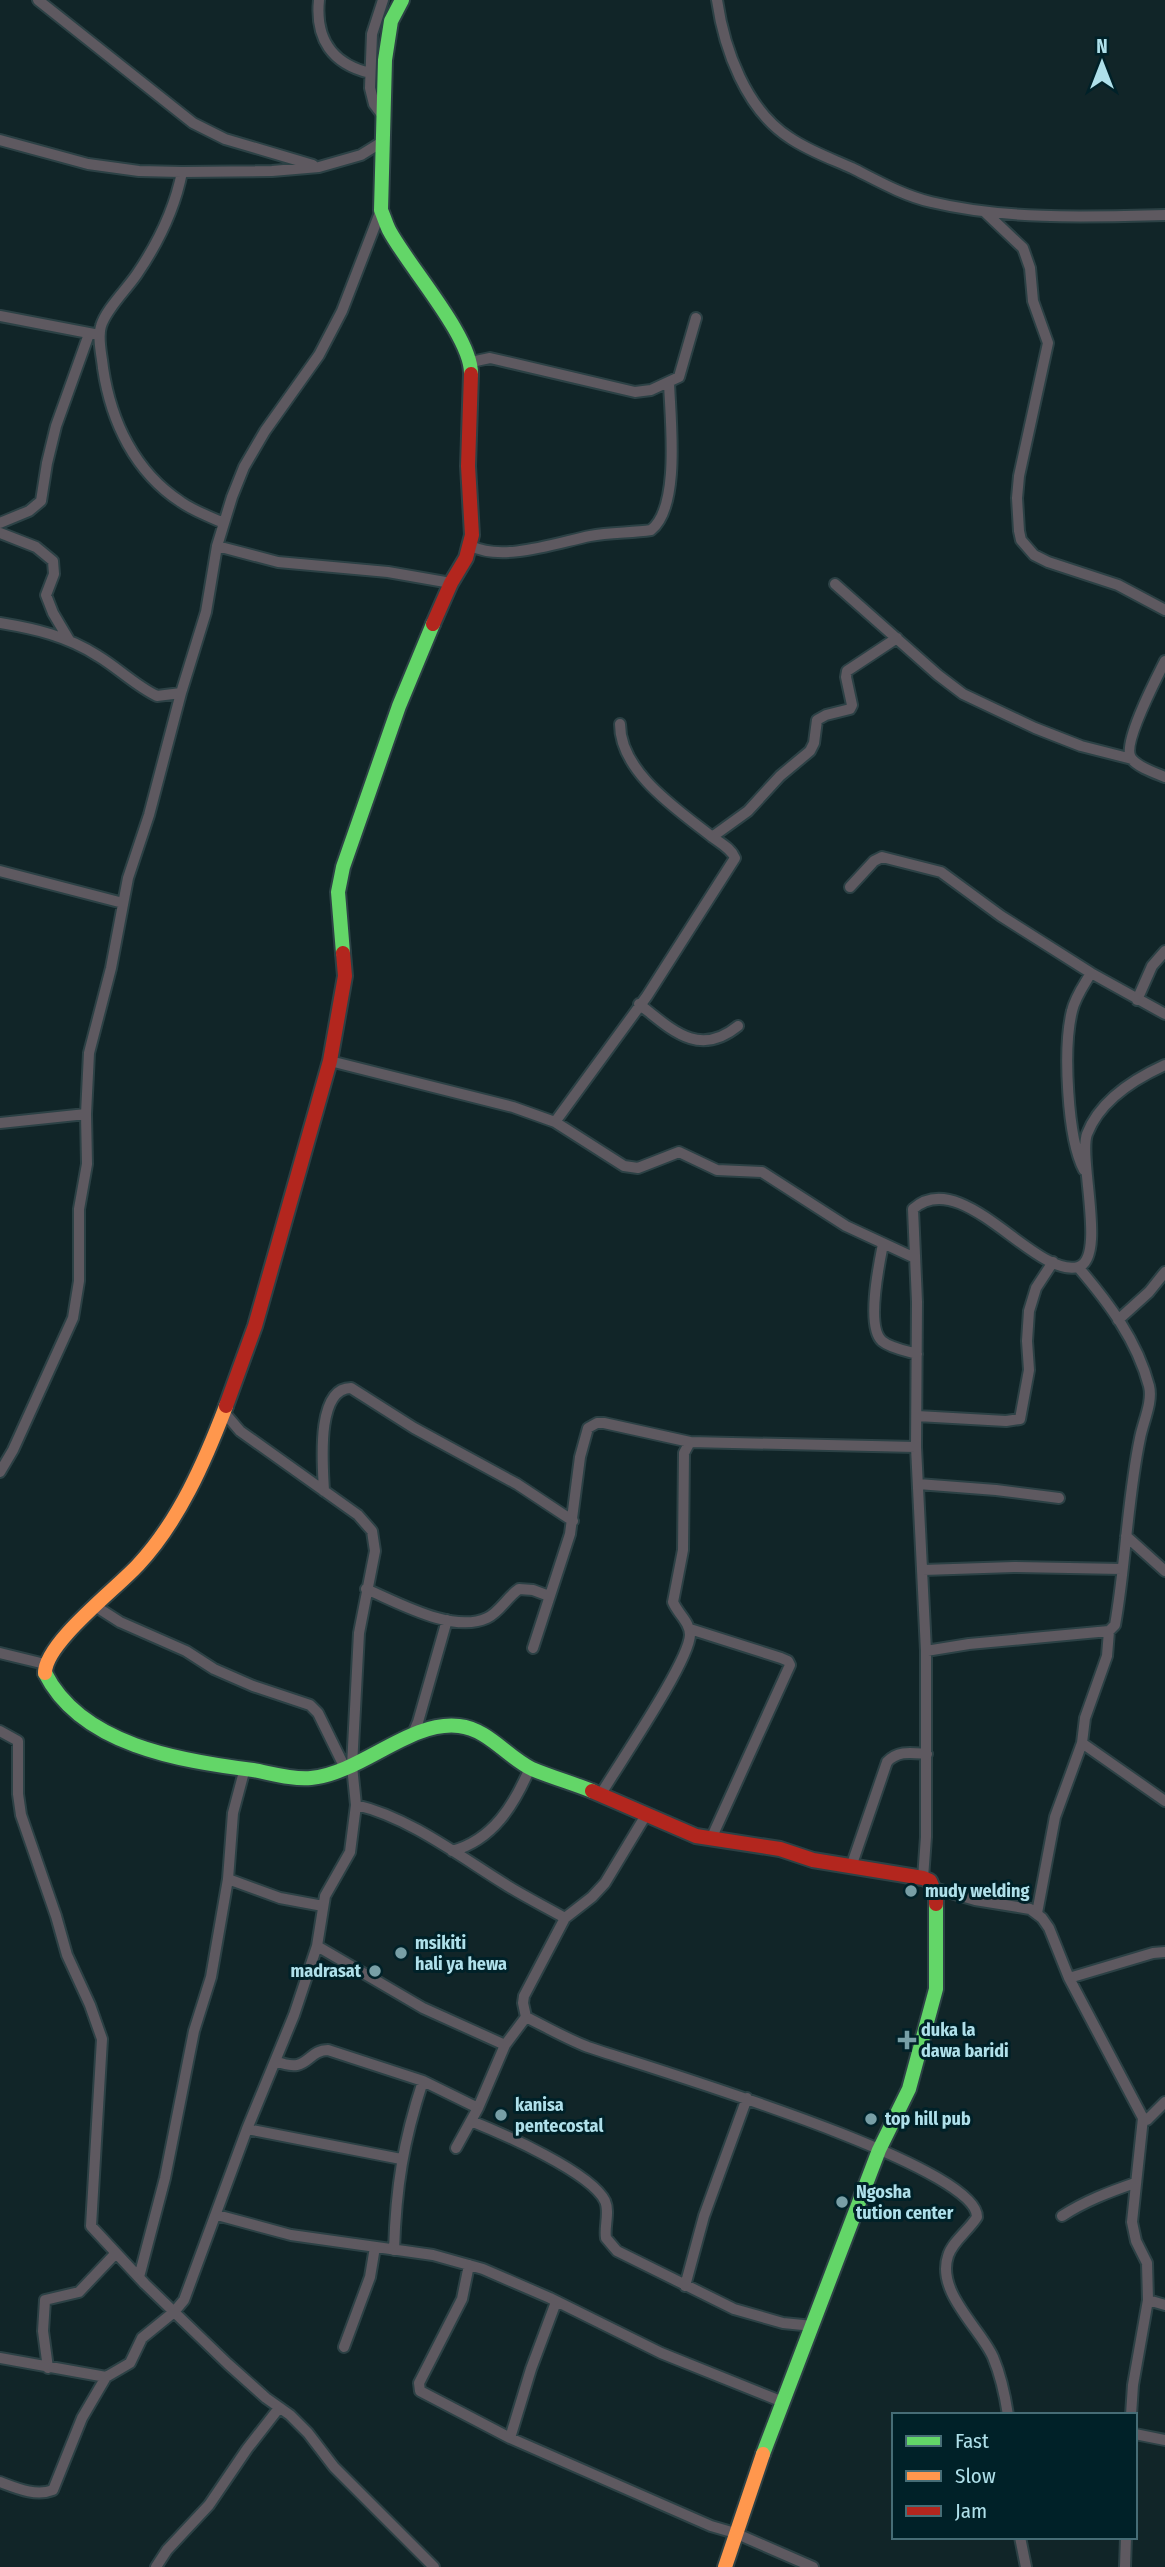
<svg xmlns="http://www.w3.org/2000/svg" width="1165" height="2567" font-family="'Fira Sans Condensed',sans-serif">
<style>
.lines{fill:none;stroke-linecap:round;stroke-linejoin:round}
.street-casing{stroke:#2c4145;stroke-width:14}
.fast-casing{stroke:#2c4145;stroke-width:18}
.slow-casing{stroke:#2c4145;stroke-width:18}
.jam-casing{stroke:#2c4145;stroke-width:18}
.street{stroke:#5e5960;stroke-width:10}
.fast{stroke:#63d668;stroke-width:14}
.slow{stroke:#ff974d;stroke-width:14}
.jam{stroke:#b3261e;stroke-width:14}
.poi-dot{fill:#789fa6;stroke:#002128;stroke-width:2.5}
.labels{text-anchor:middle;stroke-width:6;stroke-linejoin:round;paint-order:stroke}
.poi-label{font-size:18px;font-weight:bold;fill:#afe0ea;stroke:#002128;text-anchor:start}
</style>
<rect width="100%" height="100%" fill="#112528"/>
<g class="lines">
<g class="street-casing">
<path id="street" d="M38,0L193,123L225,139L313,165
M319,0C315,39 332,64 370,73
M717,0C724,49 746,110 790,138C809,151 832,159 852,168C878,181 902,195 931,202C1006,220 1088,217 1165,215
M383,116L374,104L370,88L372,34L383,0
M0,140L88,164L139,171L182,172L272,171L319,167L361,155L382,142
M182,172C175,208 158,243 137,274C127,289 106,309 101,326C97,338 102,356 103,368C111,422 135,472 181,502C194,511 210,517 224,523
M985,212L1023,248L1030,268L1033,301L1048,343L1019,476L1017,498L1019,531L1021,540L1034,555L1048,562L1118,585L1165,610
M0,316L94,334
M471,362L490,358L635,392L651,390L679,377L696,318
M0,523L29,511L41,501L47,463L56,426L89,334
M0,533L36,547L53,561L54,574L46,595L53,613L69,640
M217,546L278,562L388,572L451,583
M471,546C503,562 556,543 590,536C610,532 631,533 651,530C681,507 670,417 669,382
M835,584L938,675L963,694L1035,728L1081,746L1132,759
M0,623C36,629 67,636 98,656C118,668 136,686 157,696L181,693
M1165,661C1157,677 1122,744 1131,758C1137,767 1155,773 1165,777
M712,837L748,811L780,776L810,751L814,743L817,720L826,715L850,709L852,705L846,677L847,671L897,638
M0,871L123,903
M850,887L874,861L882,857L941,872L1001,916L1091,973L1165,1014
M1137,1000L1152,966L1165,951
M639,1004C672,1030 699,1058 738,1026
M330,1061L513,1107L555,1122L624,1166L638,1168L679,1152L717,1170L762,1172L846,1226L915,1258
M555,1122L647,996L735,858C731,848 720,843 711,836C678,810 620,772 620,724
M0,1123L86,1114
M1084,1170C1067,1138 1063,1047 1072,1011C1075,997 1084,985 1091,973
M883,1244C879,1264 866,1327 882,1341C890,1348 907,1351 917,1354
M1118,1320L1149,1292L1165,1272
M917,1416L1006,1421L1020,1419L1029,1370L1027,1341L1029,1311L1036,1288L1053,1262
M0,1472L13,1450L73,1318L79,1281V1209L87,1164L86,1114L89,1053L111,968L128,878L149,815L181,693L206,612L217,546L232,497L244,467L265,431L319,355L342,311L381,210
M918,1484L996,1490L1059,1498
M324,1491C323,1468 315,1388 351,1388L414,1428L517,1484L573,1521
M1126,1536L1165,1571
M923,1570L1014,1567L1122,1569
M366,1589C397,1602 453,1634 487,1618C500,1612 507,1597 519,1589L533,1590L549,1596
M95,1606L120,1622L186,1651L214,1669L253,1686L310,1705L318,1713L345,1768
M690,1629L781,1658L788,1661L790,1665L711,1839
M533,1648L570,1534L580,1457L588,1428L597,1423H604L690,1442
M926,1651L969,1644L1109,1631L1115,1625C1126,1563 1127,1500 1140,1438C1143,1422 1153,1402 1149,1386C1137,1340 1108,1302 1078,1267
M0,1653L45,1664
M0,1731L18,1741V1794L21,1815L56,1916L67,1955L90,2005L102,2039L91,2226L145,2284L228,2364L266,2398L290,2415L308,2433L334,2467L434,2567
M412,1736L418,1722L447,1620
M1082,1743L1165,1801
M601,1794C618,1765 689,1662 690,1635C690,1622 678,1614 673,1602L683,1550L684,1453L690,1442L916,1447
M356,1805C408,1817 458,1855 503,1883C523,1896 544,1906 565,1918
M646,1815L605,1883L592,1897L565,1918L524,1996L523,2003L526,2017C546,2027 567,2039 588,2047C643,2066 978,2164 977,2217C969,2230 952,2242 948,2256C936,2292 980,2328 993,2357C1001,2376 1005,2395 1008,2415
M452,1851C493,1840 514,1805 530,1768
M851,1867L887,1762C898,1750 912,1753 927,1754
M923,1878L926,1837V1651L916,1447L917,1302L913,1209C962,1165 1034,1278 1078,1267C1107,1259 1078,1158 1087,1134C1100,1100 1134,1079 1165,1065
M228,1879L280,1898L323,1906
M934,1888L975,1900L1030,1909L1042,1918L1049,1928L1069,1978L1143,2118L1132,2222L1136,2241L1147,2263L1148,2300L1133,2385L1131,2415
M1037,1913L1055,1817L1082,1743L1085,1718L1107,1656L1109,1631
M317,1946L423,2008L505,2045
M1069,1978L1153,1953L1165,1952
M276,2061C309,2075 306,2050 328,2050L423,2081L478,2108
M1147,2120L1165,2102
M471,2121C501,2133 591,2172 605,2201C610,2212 604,2227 606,2238L617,2251L734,2309L783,2323L813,2326
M247,2129L401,2159
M456,2148L478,2108L505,2045L526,2017
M217,2215L291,2235L433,2255L483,2269L550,2298L661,2353L783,2402
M1062,2216C1085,2201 1109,2192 1135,2183
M394,2250C396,2187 403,2142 423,2081
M469,2265L462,2299L419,2383L420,2391L510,2438L711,2526L735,2533L813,2567
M139,2277L165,2178L194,2031L211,1977L228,1879L233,1813L245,1768
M685,2286L704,2216L747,2098
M1148,2300L1165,2305
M344,2347L370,2277L375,2247
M0,2358L106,2377
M48,2368L43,2331L45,2300L79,2292L116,2253
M1135,2434L1165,2440
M510,2438L531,2369L556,2302
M0,2482C16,2488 36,2497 53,2490L82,2418L106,2377L130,2363L142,2338L174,2312L184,2300L247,2129L294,2015L317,1946L325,1896L350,1852L356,1805L352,1766L359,1633L375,1551L372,1531L358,1515L240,1431L223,1411
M1020,2537L1026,2567
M156,2567L167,2550L209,2505L247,2449L279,2408
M1125,2567L1126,2537"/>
</g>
<g class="fast-casing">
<path id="fast" d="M402,0L391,21L385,60L381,210C384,217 386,224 389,230C408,266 472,337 471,374
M343,953L338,892L343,867L399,706L433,624
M45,1673C81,1745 180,1761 253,1770C270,1773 293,1780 311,1778C362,1773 410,1720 459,1726C488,1729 507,1757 532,1769C551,1777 572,1783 592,1791
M763,2454L879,2150L909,2089L936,1989V1904"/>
</g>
<g class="slow-casing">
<path id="slow" d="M45,1673C45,1643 116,1589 138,1565C179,1521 205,1461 226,1406
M725,2567L763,2454"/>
</g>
<g class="jam-casing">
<path id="jam" d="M433,624L451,583L466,558L472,535L468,466L471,374
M226,1406L255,1326L330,1061L345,976L343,953
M592,1791L696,1836L780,1849L813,1860L923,1878L930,1881L936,1895V1904"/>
</g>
<use href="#street" class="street"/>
<use href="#fast" class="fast"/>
<use href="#slow" class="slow"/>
<use href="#jam" class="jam"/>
</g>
<g class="poi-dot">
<circle cx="911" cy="1891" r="7"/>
<circle cx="401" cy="1953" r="7"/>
<circle cx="375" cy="1971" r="7"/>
<path d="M903.5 2029.5h7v7h7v7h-7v7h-7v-7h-7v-7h7z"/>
<circle cx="501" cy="2115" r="7"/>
<circle cx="871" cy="2119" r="7"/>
<circle cx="842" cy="2202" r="7"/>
</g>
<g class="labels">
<g class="poi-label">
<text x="925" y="1897">mudy welding</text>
<text x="415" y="1949">msikiti<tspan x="415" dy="21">hali ya hewa</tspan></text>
<text x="361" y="1977" text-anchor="end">madrasat</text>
<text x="921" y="2036">duka la<tspan x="921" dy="21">dawa baridi</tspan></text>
<text x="515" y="2111">kanisa<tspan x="515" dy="21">pentecostal</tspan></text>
<text x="885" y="2125">top hill pub</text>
<text x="856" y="2198">Ngosha<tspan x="856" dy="21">tution center</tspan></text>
</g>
</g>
<rect x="892" y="2413" width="245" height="126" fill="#002128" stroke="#466d76" stroke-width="2"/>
<rect x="906" y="2436" width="35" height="10" fill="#63d668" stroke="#466d76" stroke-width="2"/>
<text x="955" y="2448" font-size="21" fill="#afe0ea">Fast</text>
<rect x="906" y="2471" width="35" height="10" fill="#ff974d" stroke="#466d76" stroke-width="2"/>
<text x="955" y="2483" font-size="21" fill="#afe0ea">Slow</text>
<rect x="906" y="2506" width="35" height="10" fill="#b3261e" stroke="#466d76" stroke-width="2"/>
<text x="955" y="2518" font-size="21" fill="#afe0ea">Jam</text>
<g transform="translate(1102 63)" stroke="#002128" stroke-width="5" paint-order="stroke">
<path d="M0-5L12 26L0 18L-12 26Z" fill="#afe0ea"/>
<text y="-10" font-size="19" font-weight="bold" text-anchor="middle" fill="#afe0ea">N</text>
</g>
</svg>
